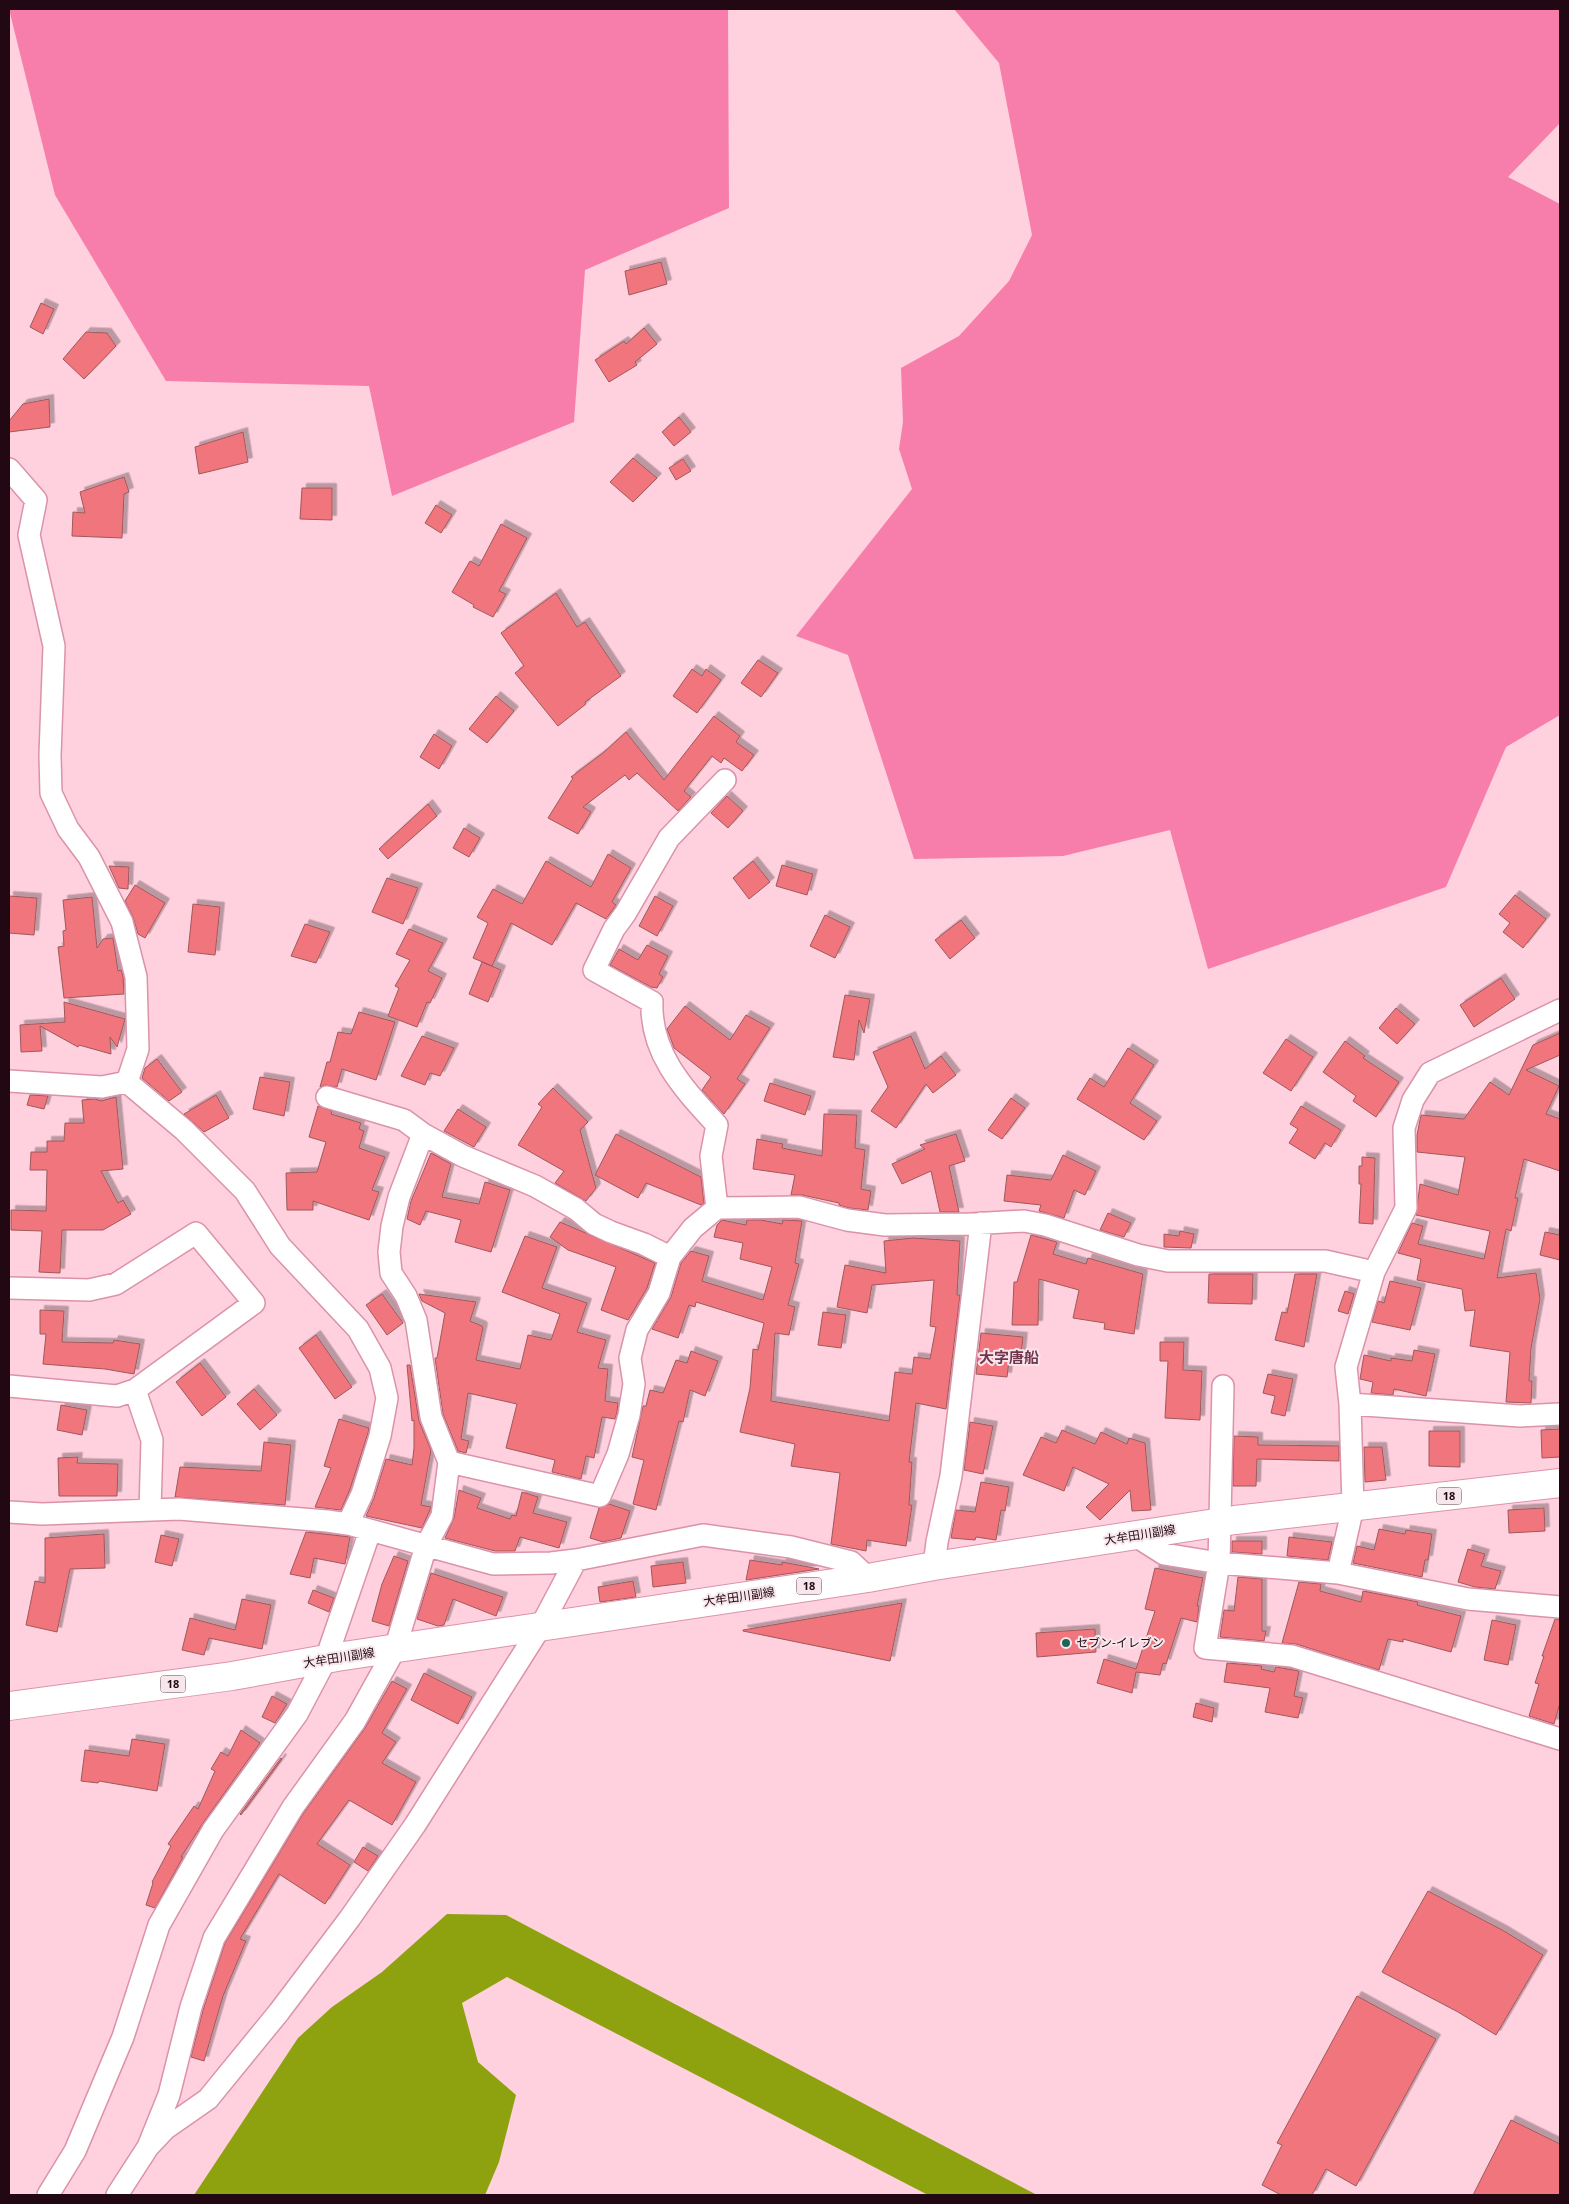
<svg xmlns="http://www.w3.org/2000/svg" width="1569" height="2204" font-family="'Open Sans','Noto Sans JP',sans-serif">
<style>
.forest{fill:#f77eaa}
.water{fill:#8ea20f}
.building{fill:#f1747b;stroke:#9e595b;filter:url(#shadow)}
.lines{fill:none;stroke-linecap:round;stroke-linejoin:round}
.minor-casing{stroke:#db93aa;stroke-width:24}
.major-casing{stroke:#db93aa;stroke-width:30}
.minor{stroke:#fff;stroke-width:21}
.major{stroke:#fff;stroke-width:28}
.poi-dot{fill:#1e6457;stroke:#f7e7ec;stroke-width:2}
.labels{text-anchor:middle;stroke-width:4;stroke-linejoin:round;paint-order:stroke}
.shield{fill:#f7e7ec;stroke:#614b53;stroke-width:1}
.shield-label{font-size:11px;font-weight:bold;fill:#210812}
.street-label{font-size:12px;fill:#210812;stroke:#f7e7ec}
.poi-label{font-size:12px;fill:#210812;stroke:#f7e7ec;text-anchor:start}
.quarter-label{font-size:15px;font-weight:bold;fill:#73354c;stroke:#f7e7ec}
</style>
<defs>
<filter id="shadow"><feDropShadow dx="4.5" dy="-4.5" stdDeviation="0" flood-color="#0004"/></filter>
</defs>
<rect width="100%" height="100%" fill="#ffd0de"/>
<path class="forest" d="M9,9H728L729,208L585,270L574,422L392,496L369,386L166,381L55,195Z
M954,9H1560V123L1508,177L1560,204V715L1506,747L1446,887L1208,969L1170,830L1063,856L914,859L848,655L796,636L912,489L899,449L903,422L901,368L959,336L1009,281L1032,235L999,63Z"/>
<path class="water" d="M447,1914L506,1915L1037,2195H928L507,1977L462,2003L478,2062L516,2095L499,2162L485,2195H194L298,2038L332,2007L382,1972Z"/>
<path class="building" d="M661,262L667,284L629,295L625,271Z
M41,303L54,309L43,334L30,327Z
M644,328L657,344L635,362L637,365L609,382L595,360L624,341L626,344Z
M86,332L107,333L116,346L84,379L63,359Z
M49,399L50,427L9,432V421L23,404Z
M679,417L691,432L674,446L662,432Z
M243,432L248,462L199,474L195,447Z
M633,458L657,478L633,502L610,482Z
M683,459L691,471L676,480L669,468Z
M124,477L129,492L124,494L122,538L72,536L73,512L85,513L80,492Z
M302,488H332V520L300,519Z
M436,505L452,515L441,533L425,523Z
M501,524L527,538L499,591L506,594L493,617L473,607L474,605L452,592L470,561L479,566Z
M556,593L577,627L585,622L621,676L585,702L586,704L558,726L515,673L524,666L501,633Z
M758,660L778,673L761,697L741,683Z
M692,669L702,676L706,669L721,680L697,713L673,696Z
M496,696L514,711L487,743L469,729Z
M714,716L740,736L736,742L754,755L742,771L724,758L721,763L712,756L684,791L691,797L678,811L637,773L629,780L625,775L583,807L591,812L578,834L548,818L573,778L571,777L603,753L626,732L664,780Z
M434,734L452,746L439,769L420,757Z
M727,796L743,811L728,828L711,813Z
M428,804L437,816L388,859L379,849Z
M464,828L480,838L469,857L453,848Z
M608,854L631,868L612,902L616,905L606,919L576,903L552,945L511,923L492,966L473,958L488,923L477,917L493,889L522,904L546,861L591,887Z
M753,861L770,882L749,899L733,878Z
M782,865L813,874L807,895L776,886Z
M109,866L129,867L128,889L119,888Z
M387,878L418,888L403,924L372,912Z
M135,885L165,903L145,938L138,934L133,917L125,901Z
M1515,895L1546,919L1523,948L1503,932L1510,923L1499,914Z
M9,896L37,898L34,935L9,933Z
M655,896L673,906L657,936L639,926Z
M92,897L97,948L103,939L113,938L118,971L121,970L123,976L124,994L64,998L58,947L64,946L63,931L66,930L63,900Z
M193,904L220,907L215,955L188,952Z
M825,915L850,927L835,958L810,946Z
M961,920L975,938L950,959L935,940Z
M305,924L330,932L316,963L291,956Z
M409,929L443,943L428,971L442,978L430,1003L427,1002L417,1027L388,1016L399,988L395,986L410,960L396,954Z
M647,945L668,956L659,974L663,977L657,988L651,987L610,965L619,949L638,960Z
M482,962L501,970L488,1002L469,994Z
M1501,978L1515,999L1474,1027L1460,1005Z
M845,995L870,999L864,1033L859,1020L854,1060L833,1057Z
M64,1002L125,1019L117,1047L110,1037L111,1054L79,1045L78,1047L40,1026L42,1051L21,1052L20,1025L65,1022Z
M685,1006L730,1040L746,1015L770,1028L737,1079L745,1084L724,1114L702,1090L711,1077L674,1048L669,1034L667,1029Z
M1396,1008L1415,1024L1397,1044L1379,1028Z
M359,1012L395,1022L376,1080L342,1069L337,1087L325,1085L320,1087L327,1062H330L338,1032L351,1034Z
M1560,1033V1055L1526,1070L1559,1086L1546,1114L1560,1119V1171L1524,1159L1515,1198H1518L1511,1231L1506,1229L1497,1278L1536,1273L1540,1299L1531,1348L1529,1381H1532L1531,1403L1506,1402L1510,1352L1470,1346L1475,1310L1465,1311L1462,1289L1417,1280L1421,1259L1398,1253L1412,1223L1423,1226L1418,1244L1484,1259L1490,1231L1416,1215L1420,1184L1458,1195L1465,1157L1417,1152V1135L1421,1115L1464,1119L1490,1082L1509,1095L1533,1045Z
M422,1036L454,1048L440,1076L430,1073L425,1085L401,1076Z
M911,1036L925,1069L941,1056L956,1075L933,1093L926,1084L896,1128L871,1111L888,1087L873,1052Z
M1286,1039L1313,1057L1291,1091L1263,1073Z
M1345,1041L1365,1056L1363,1058L1399,1082L1376,1117L1353,1101L1356,1096L1323,1072Z
M1128,1048L1154,1065L1130,1103L1157,1121L1144,1140L1077,1099L1090,1078L1104,1087Z
M157,1059L182,1092L169,1101L142,1078L145,1068Z
M260,1077L290,1082L284,1116L253,1109Z
M770,1083L811,1096L805,1115L764,1101Z
M553,1088L588,1122L580,1130L596,1188L586,1201L555,1183L564,1171L518,1145L542,1107L538,1104Z
M30,1095L48,1096L44,1109L27,1105Z
M216,1095L229,1118L204,1132L184,1114Z
M116,1097L123,1169L101,1171L118,1203L123,1200L131,1214L103,1230H62L60,1273L39,1272L42,1231L11,1230V1210L46,1211L47,1170H30L31,1152H47V1141H64L65,1123H84L82,1100L95,1099L101,1101Z
M1011,1098L1025,1108L1002,1139L988,1130Z
M318,1106L332,1111L331,1114L361,1123L359,1129L364,1131L359,1148L385,1157L372,1190L379,1192L369,1220L313,1201V1210H287L286,1173L317,1172L326,1142L309,1137Z
M1301,1106L1341,1130L1331,1147L1325,1143L1315,1159L1289,1143L1298,1129L1290,1124Z
M458,1109L486,1127L474,1147L444,1131Z
M824,1114L857,1115L855,1148L865,1150L861,1189L871,1191L868,1210L849,1208L839,1205V1203L802,1195H791L795,1175L753,1169L757,1139L783,1144L782,1148L822,1156Z
M616,1134L701,1177L704,1203L701,1205L646,1183L638,1198L595,1175Z
M956,1134L965,1161L949,1166L959,1212H940L931,1171L902,1184L892,1164L925,1149L920,1145Z
M431,1153L451,1164L442,1197L479,1204L485,1182L510,1190L491,1252L455,1242L461,1220L426,1211L420,1225L407,1219L411,1201Z
M1063,1155L1096,1171L1085,1195L1074,1190L1064,1218L1039,1211L1041,1205L1004,1201L1007,1175L1051,1180Z
M1362,1157L1375,1158L1373,1224L1359,1223L1361,1184H1359V1166H1362Z
M1108,1213L1131,1223L1124,1237L1100,1230Z
M722,1220L746,1225L747,1220H761L782,1224L783,1220L802,1221L795,1263L799,1264L788,1305L795,1307L789,1335L775,1333L771,1401L889,1421L895,1372L912,1374L914,1357L930,1359L936,1327L930,1326L934,1280L872,1285L867,1313L837,1307L845,1265L886,1273L884,1241L913,1238L960,1241L957,1295H960L946,1409L916,1403L909,1462H912L909,1505H912L906,1546L867,1540L866,1551L831,1544L840,1473L791,1466L795,1444L740,1432L750,1388L753,1349L758,1350L764,1323L696,1302L695,1307L689,1305L678,1338L652,1329L671,1297L681,1263L691,1251L709,1256L702,1281L763,1300L772,1267L740,1259L743,1243L714,1237L717,1225Z
M560,1222L655,1263L647,1288L628,1320L601,1310L616,1267L568,1250L550,1237Z
M1180,1231L1194,1234L1191,1248L1164,1247V1234L1179,1236Z
M1545,1232L1560,1235V1260L1540,1255Z
M1031,1235L1057,1242L1053,1254L1086,1264L1088,1258L1143,1274L1134,1334L1104,1329L1105,1323L1073,1318L1079,1290L1039,1279L1038,1325H1012L1014,1282H1017Z
M525,1236L557,1247L542,1288L587,1303L577,1332L606,1340L598,1368L608,1369L605,1401L618,1403L617,1412L615,1419L602,1417L594,1458L586,1456L581,1479L552,1472L555,1460L506,1448L517,1404L468,1393L461,1439L469,1441L466,1453L458,1451L443,1414L435,1358H437L445,1313L422,1301L419,1294L476,1302L470,1321L482,1326L483,1328L476,1360L520,1369L528,1335L551,1340L560,1314L502,1292Z
M1209,1274H1253L1252,1304L1208,1303Z
M1295,1274H1317L1304,1347L1275,1340L1282,1312L1287,1313Z
M1390,1281L1421,1288L1410,1330L1372,1322L1378,1301L1384,1303Z
M1345,1291L1354,1294L1348,1314L1338,1311Z
M382,1294L403,1323L387,1335L366,1305Z
M40,1310L64,1311L62,1342L113,1343L114,1340L140,1344L134,1374L105,1369L43,1364L46,1334H40Z
M823,1312L846,1315L841,1348L818,1345Z
M981,1333L1023,1337L1021,1355L1010,1353L1007,1377L976,1374Z
M316,1335L352,1387L335,1399L299,1348Z
M1160,1342H1184L1183,1370L1202,1371L1200,1420L1165,1418L1168,1361H1160Z
M1414,1350L1435,1354L1426,1396L1394,1389L1393,1395L1371,1393L1373,1382L1360,1379L1364,1355L1391,1361V1358L1412,1361Z
M691,1351L718,1361L705,1396L690,1390L683,1422L679,1421L656,1510L633,1504L644,1460L632,1457L643,1406H646L650,1390L663,1393L676,1360L687,1363Z
M200,1363L226,1397L202,1416L176,1382Z
M407,1365H410L419,1421L431,1450L421,1505L431,1507L422,1528L366,1516L374,1498L386,1459L412,1465L414,1448V1420L412,1421Z
M1268,1374L1293,1379L1285,1416L1271,1413L1275,1396L1263,1393Z
M254,1389L277,1415L260,1430L237,1404Z
M61,1405L87,1410L82,1435L57,1430Z
M339,1419L369,1428L368,1433L350,1489L341,1510L315,1507L331,1468L324,1466Z
M970,1422L993,1426L983,1474L964,1470Z
M1560,1429V1457L1542,1458L1541,1430Z
M1062,1430L1095,1444L1101,1432L1127,1444L1129,1438L1145,1443L1151,1510L1132,1511L1130,1490L1100,1520L1086,1507L1109,1484L1073,1467L1064,1491L1023,1475L1041,1437L1056,1443Z
M1429,1431H1460V1467L1429,1466Z
M1234,1436L1258,1437V1445L1339,1446V1461L1257,1459L1256,1486H1233Z
M264,1442L291,1445L285,1505L175,1497L180,1467L261,1471Z
M1364,1447H1382L1386,1480L1365,1482Z
M78,1457L77,1463L118,1464L117,1496H59L58,1458Z
M981,1482L1009,1487L1005,1511L1001,1510L996,1540L976,1537L975,1540L951,1538L956,1510L975,1512Z
M459,1490L481,1498L477,1508L510,1519L512,1515L516,1516L522,1492L538,1497L533,1513L567,1522L559,1548L520,1537L515,1551H495L445,1538L454,1518Z
M609,1504L630,1511L621,1538L603,1542L590,1538L599,1508Z
M1544,1508L1545,1531L1509,1533L1508,1510Z
M1379,1529L1405,1534L1406,1530L1432,1534L1428,1560H1425L1422,1577L1353,1563L1357,1546L1374,1550Z
M306,1532L350,1537L345,1564L314,1558L310,1578L290,1574Z
M104,1534L105,1568L70,1569L57,1632L26,1625L35,1581L45,1583V1538Z
M161,1535L179,1539L172,1566L155,1562Z
M1289,1537L1332,1542L1328,1560L1287,1556Z
M1232,1541H1262V1554L1232,1552Z
M1468,1549L1485,1554L1481,1566L1501,1571L1495,1589L1475,1587L1458,1582Z
M394,1556L408,1561L389,1626L372,1621L382,1584Z
M750,1560L782,1565V1562L819,1569L746,1580Z
M683,1562L686,1583L653,1587L651,1566Z
M1155,1568L1203,1578L1197,1606H1199L1197,1622L1181,1618L1166,1664L1163,1663L1160,1675L1136,1672L1132,1693L1097,1683L1104,1659L1136,1669L1155,1611L1145,1609Z
M431,1573L503,1597L496,1616L453,1599L444,1625L438,1626L417,1619Z
M1238,1577L1262,1579V1631H1266L1264,1641L1220,1637L1224,1610L1234,1611Z
M633,1581L636,1597L600,1602L598,1587Z
M1299,1582L1321,1584L1320,1591L1361,1602L1363,1591L1418,1602L1417,1605L1461,1616L1451,1652L1403,1639V1642L1388,1639L1379,1670L1296,1644L1282,1643Z
M313,1590L334,1598L329,1612L308,1603Z
M242,1599L271,1605L262,1649L209,1638L204,1655L182,1650L190,1618L235,1630Z
M902,1603L890,1661L743,1631V1630Z
M1555,1619H1560V1703L1554,1724L1529,1716L1539,1684L1535,1683L1544,1656H1542Z
M1492,1620L1516,1625L1508,1665L1484,1660Z
M1095,1629L1096,1652L1037,1657L1036,1633Z
M1227,1663L1262,1666L1261,1669L1274,1672L1276,1667L1299,1671L1294,1696L1303,1698L1298,1718L1265,1712L1270,1688L1224,1682Z
M424,1673L472,1697L458,1724L411,1700Z
M392,1681L407,1689L382,1733L396,1742L382,1763L416,1782L392,1825L349,1800L317,1844L350,1865L325,1904L279,1874L240,1939L246,1941L223,1996L204,2061L191,2057L203,2010L225,1943L303,1814L365,1728Z
M272,1696L287,1704L275,1723L262,1717Z
M1196,1703L1214,1708L1212,1722L1193,1717Z
M241,1730L260,1743L203,1823L181,1857H183L155,1908L146,1905L153,1883L152,1882L171,1846L168,1844L194,1806L198,1809L215,1771L211,1769L221,1752L228,1756Z
M132,1739L165,1744L157,1791L99,1781L98,1783L81,1781L85,1750L129,1756Z
M281,1758L282,1759L241,1815L240,1814Z
M363,1847L378,1856L368,1871L354,1862Z
M1428,1891L1504,1931L1543,1955L1496,2035L1458,2012L1382,1972Z
M1357,1996L1436,2039L1356,2186L1326,2169L1312,2195H1281L1262,2185L1282,2145L1277,2143Z
M1511,2120L1560,2144V2195H1473Z"/>
<g class="lines">
<g class="minor-casing">
<path id="minor" d="M9,469L36,500L29,535L54,646L50,755L51,793L68,829L89,857L122,922L136,977L138,1049L127,1082
M1560,1010L1430,1073L1413,1100L1404,1128L1406,1208L1374,1272L1346,1367L1350,1404L1353,1507L1338,1573L1468,1599L1560,1607
M9,1081L102,1087L127,1082
M127,1082L184,1130L245,1191L280,1246L358,1329L380,1368L387,1398L380,1436L362,1494L348,1524
M327,1097L404,1120L423,1134L463,1156L535,1186L576,1209L594,1224L611,1232L644,1244L670,1257
M717,1208L711,1156L717,1125C684,1089 650,1054 652,1002L594,970L614,929L625,914L669,838L725,780
M9,1288L89,1290L116,1284L196,1233L254,1303L135,1390L152,1440L150,1510
M9,1386L117,1396L135,1390
M1223,1386L1219,1563L1205,1648L1292,1656L1560,1739
M1350,1404L1520,1416L1560,1414
M449,1462L600,1496L618,1454L629,1415L634,1384L630,1358L637,1330L659,1293L670,1257L693,1228L717,1208L799,1207L847,1220L885,1225L970,1224L1024,1221L1045,1225L1138,1255L1168,1261H1325L1374,1272
M9,1512L42,1514L179,1509L327,1521L348,1524L493,1564L551,1563L576,1560L703,1535L791,1547L851,1562L868,1578
M1134,1535L1164,1554L1219,1563L1338,1573
M934,1566L937,1542L951,1476L981,1223
M148,2147L169,2095L191,2007L214,1938L293,1807L355,1721L395,1649L426,1546L442,1516L449,1462L431,1417L416,1320L406,1296L391,1273L389,1252L392,1226L399,1197L423,1134
M48,2195L75,2151L123,2037L159,1925L213,1830L297,1714L326,1659L370,1531
M117,2195L148,2147L165,2129L208,2099L279,2012L350,1918L415,1825L541,1626L576,1560"/>
</g>
<g class="major-casing">
<path id="major" d="M9,1706L232,1676L337,1657L868,1578L934,1566L1235,1520L1560,1483"/>
</g>
<use href="#minor" class="minor"/>
<use href="#major" class="major"/>
</g>
<circle class="poi-dot" cx="1066" cy="1643" r="5"/>
<g class="labels">
<g class="shield">
<rect x="1436.5" y="1487.5" width="25" height="17" rx="4"/>
<rect x="796.5" y="1577.5" width="25" height="17" rx="4"/>
<rect x="160.5" y="1675.5" width="25" height="17" rx="4"/>
</g>
<g class="shield-label">
<text x="1449" y="1500">18</text>
<text x="809" y="1590">18</text>
<text x="173" y="1688">18</text>
</g>
<g class="street-label">
<text transform="translate(1140 1535) rotate(-9)" y="4">大牟田川副線</text>
<text transform="translate(739 1597) rotate(-8)" y="4">大牟田川副線</text>
<text transform="translate(339 1658) rotate(-9)" y="4">大牟田川副線</text>
</g>
<g class="poi-label">
<text x="1076" y="1647">セブン-イレブン</text>
</g>
<g class="quarter-label">
<text x="1009" y="1363">大字唐船</text>
</g>
</g>
<rect width="1569" height="2204" fill="none" stroke="#210812" stroke-width="20"/>
</svg>
